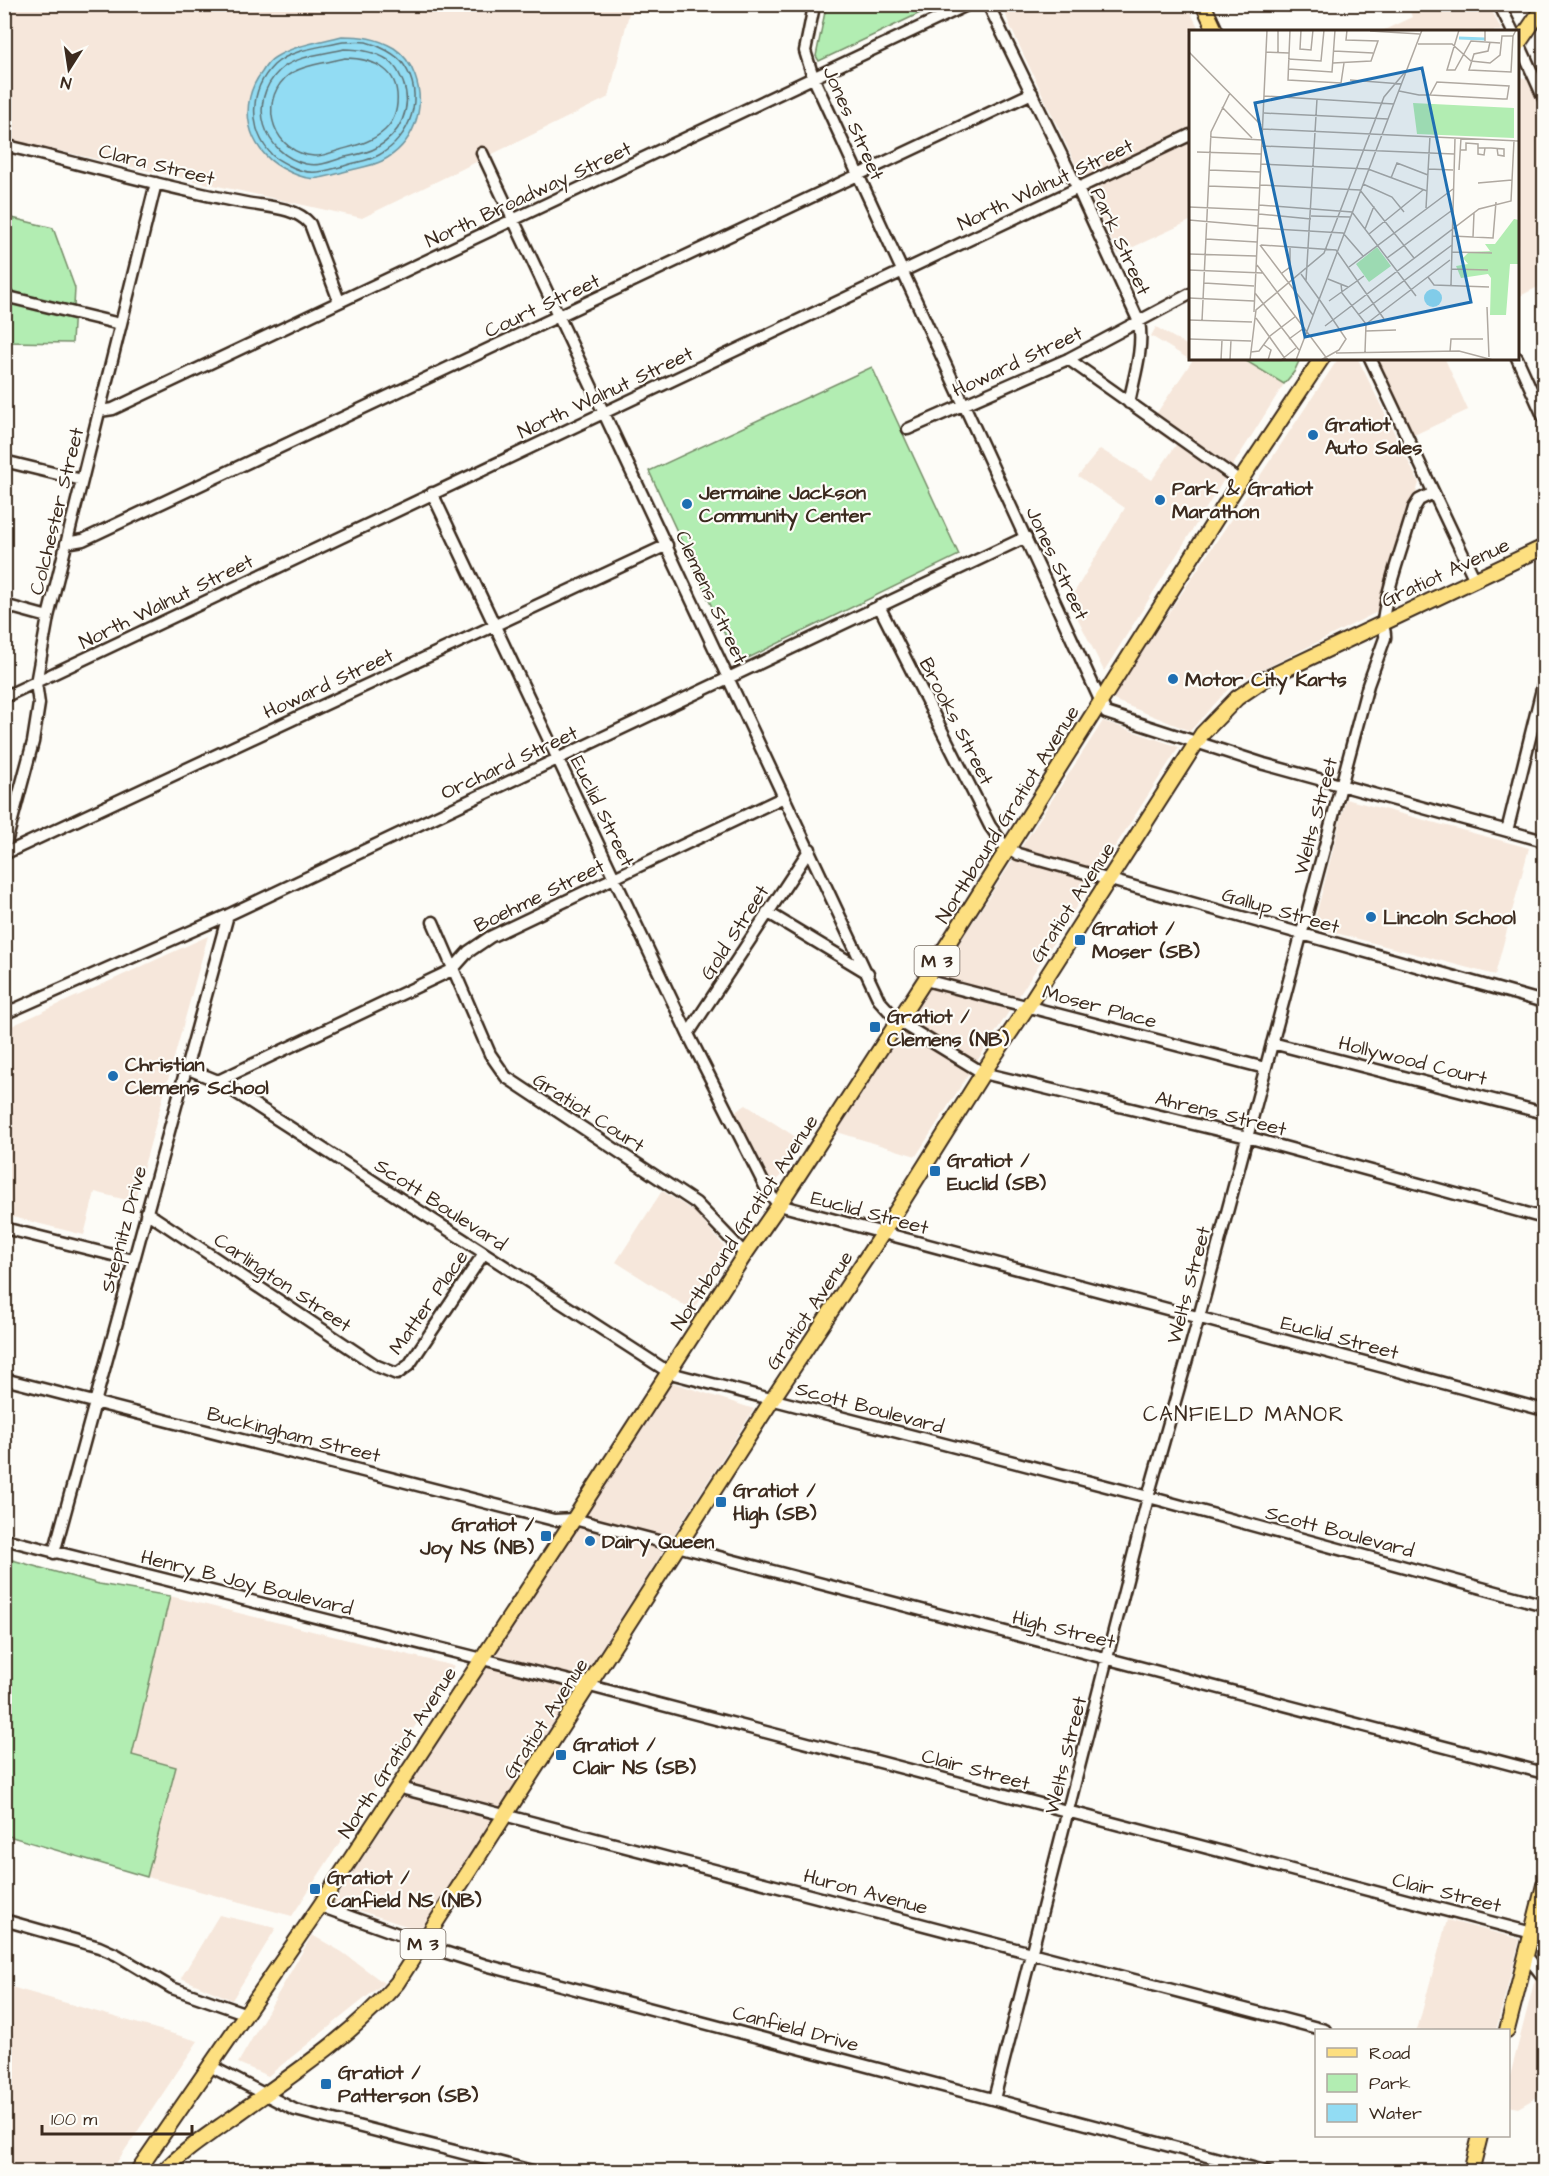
<svg xmlns="http://www.w3.org/2000/svg" width="1549" height="2176" font-family="'Architects Daughter',sans-serif">
<style>
.built{fill:#f6e7db}
.green{fill:#b2edb2;stroke:#768c68;stroke-width:1.5}
.water{fill:#92dcf3;stroke:#6f959e;stroke-width:1.5}
.lines{fill:none;stroke-linecap:round;stroke-linejoin:round}
.shore{stroke:#5e7173;stroke-width:1.5}
.minor-casing{stroke:#3b2a1e;stroke-width:15}
.major-casing{stroke:#3b2a1e;stroke-width:18}
.minor{stroke:#fdfcf7;stroke-width:10}
.major{stroke:#fddf80;stroke-width:14}
.poi-dot{fill:#1f6fb2;stroke:#fdfcf7;stroke-width:2}
.labels{text-anchor:middle;stroke-width:4.5;stroke-linejoin:round;paint-order:stroke}
.shield{fill:#fdfcf7;stroke:#75695f;stroke-width:1.5}
.shield-label{font-size:18px;font-weight:bold;fill:#3b2a1e}
.street-label{font-size:20px;fill:#3b2a1e;stroke:#fdfcf7}
.poi-label{font-size:20px;font-weight:bold;fill:#3b2a1e;stroke:#fdfcf7;text-anchor:start}
.neighbourhood-label{font-size:21px;letter-spacing:1.5px;fill:#3b2a1e;stroke:#fdfcf7}
.inset-river{fill:none;stroke:#92dcf3;stroke-width:3}
.inset-road{fill:none;stroke:#afa8a0;stroke-width:1.5}
.view{fill:#1f6fb2;fill-opacity:0.15;stroke:#1f6fb2;stroke-width:3}
.inset-edge{fill:none;stroke:#3b2a1e;stroke-width:3}
</style>
<rect width="100%" height="100%" fill="#fdfcf7"/>
<filter id="ink" filterUnits="userSpaceOnUse"><feTurbulence type="fractalNoise" baseFrequency=".0167" numOctaves="2"/><feDisplacementMap in="SourceGraphic" scale="12" xChannelSelector="R" yChannelSelector="G"/><feConvolveMatrix kernelMatrix="1 2 1 2 8 2 1 2 1" color-interpolation-filters="sRGB"/></filter>
<g filter="url(#ink)">
<path class="built" d="M1407,4L1489,5L1502,31H1382L1412,17Z
M5,5H631L609,97L362,218L5,139Z
M1002,5H1187L1200,31L1190,32V221L1118,254L1010,26Z
M1518,76L1530,80L1544,113V284L1518,297Z
M1156,327L1190,347V358L1243,359L1284,384L1104,671L1069,601L1125,508L1078,476L1100,449L1152,480L1176,445L1148,426L1192,361L1151,336Z
M1338,359H1358L1419,483L1381,610L1232,685L1190,731L1111,699Z
M1378,359H1445L1468,410L1414,435Z
M1103,721L1179,747L916,1156L837,1132Z
M1346,799L1529,848L1495,975L1313,927Z
M208,936L134,1202L95,1192L84,1235L5,1215V1029Z
M746,1105L802,1141L774,1186L735,1112Z
M662,1191L695,1212L730,1253L693,1311L616,1262Z
M671,1382L754,1409L421,1931L334,1902Z
M170,1596L454,1666L292,1916L147,1877L176,1768L132,1756Z
M219,1915L276,1928L232,2000L181,1978Z
M1447,1920L1520,1939L1496,2030H1417Z
M312,1935L342,1952L384,1983L268,2076L238,2063Z
M1544,1944V1988L1539,1992L1544,2001V2093L1518,2108L1509,2106V2080Z
M4,1985L198,2041L111,2171H5Z"/>
<path class="green" d="M830,5V4L937,5L819,61L816,56L826,7H830Z
M4,216L53,228L75,288L72,343L5,342Z
M1243,359H1300L1294,372L1284,384Z
M872,367L959,555L738,663L649,471Z
M5,1558L99,1584L170,1596L132,1755L176,1767L147,1877L5,1835Z"/>
<path class="water" d="M342,36C361,36 377,38 394,48C405,55 411,65 415,76C427,109 413,145 382,161C372,166 358,168 347,171C318,179 311,184 282,168C247,149 237,104 262,72C265,67 269,61 274,58C294,45 319,42 342,36Z"/>
<g class="lines">
<path class="shore" d="M343,42C350,42 359,41 366,42C378,45 397,54 404,65C425,96 411,138 379,155C369,161 355,162 344,166C321,172 310,177 288,165C283,162 276,159 272,155C248,129 249,90 274,65C291,49 322,47 343,42Z
M344,49C360,49 374,51 388,60C396,66 399,73 403,82C413,108 400,135 376,148C368,153 355,155 345,157C332,161 320,167 306,164C263,154 247,102 279,71C294,56 324,54 344,49Z
M345,58C359,58 372,60 384,69C402,82 401,115 385,130C372,142 357,145 340,150C332,152 322,157 314,156C274,153 258,105 285,78C298,65 327,63 345,58Z"/>
<g class="minor-casing">
<path id="minor" d="M988,4L1078,189L1139,322C1144,348 1134,377 1129,403
M1499,4L1513,32
M813,11L805,51L813,77L1106,713L1264,764L1544,841
M1518,41L1544,99
M4,145C85,165 165,188 246,203C267,207 296,207 310,224L339,301
M482,153L879,1000L898,1021L983,1073L1247,1137L1544,1218
M4,296L120,324
M1370,358L1475,580
M1517,358L1544,418
M1068,359L1240,481
M100,411L113,409L969,4
M908,429L1068,359L1190,294
M4,461L82,480
M432,493L688,1034L768,1192L779,1205L1544,1410
M66,543L83,540L1032,93
M4,605L48,617
M879,606L990,826L1003,844L1018,854L1544,1002
M4,697L1190,135
M1507,831L1544,681
M4,850L33,742L39,704L36,683L48,617L156,183
M4,854L667,545
M767,912L868,973
M433,922L490,1054L506,1077L696,1203L745,1254
M925,980L1265,1068
M4,1014L228,915L1026,537
M688,1034L810,849
M1272,1043L1544,1113
M186,1068L218,1081L670,1373L1160,1500L1544,1605
M218,1081L452,970L468,952L490,937L784,797
M146,1212L377,1366L397,1374L409,1365L484,1253
M4,1228L133,1260
M4,1379L554,1520L574,1519L1544,1773
M4,1539L590,1686L1532,1933
M54,1553L228,915
M397,1787L1325,2030
M320,1906L423,1943L438,1950L485,1965L1268,2172
M4,1920L99,1947L117,1955L172,1988L244,2013
M1526,1955L1544,1978
M210,2066L295,2110L536,2172
M994,2099L1151,1486L1199,1317L1368,685L1385,638C1386,631 1382,627 1383,620C1388,584 1404,543 1414,508L1419,500L1433,493"/>
</g>
<g class="major-casing">
<path id="major" d="M1203,4L1216,32
M1518,44L1544,6
M1507,2030L1544,1885
M137,2172L320,1906L574,1519L745,1254L779,1205L925,980L1240,481L1322,358
M163,2172C183,2151 208,2135 232,2118C290,2076 350,2038 397,1983L772,1400L882,1234L983,1073L1028,1006L1202,734L1237,698L1265,679L1544,547
M1471,2172L1480,2136"/>
</g>
<use href="#minor" class="minor"/>
<use href="#major" class="major"/>
</g>
</g>
<g class="poi-dot">
<circle cx="1313" cy="435" r="6"/>
<circle cx="1160" cy="500" r="6"/>
<circle cx="687" cy="504" r="6"/>
<circle cx="1173" cy="679" r="6"/>
<circle cx="1371" cy="917" r="6"/>
<rect x="1074" y="934" width="12" height="12" rx="3"/>
<rect x="869" y="1021" width="12" height="12" rx="3"/>
<circle cx="113" cy="1076" r="6"/>
<rect x="929" y="1165" width="12" height="12" rx="3"/>
<rect x="715" y="1496" width="12" height="12" rx="3"/>
<rect x="540" y="1530" width="12" height="12" rx="3"/>
<circle cx="590" cy="1541" r="6"/>
<rect x="555" y="1749" width="12" height="12" rx="3"/>
<rect x="309" y="1883" width="12" height="12" rx="3"/>
<rect x="320" y="2078" width="12" height="12" rx="3"/>
</g>
<g class="labels">
<g class="shield">
<rect x="914.5" y="946" width="45" height="30" rx="4.5"/>
<rect x="400.5" y="1929" width="45" height="30" rx="4.5"/>
</g>
<g class="shield-label">
<text x="937" y="967">M 3</text>
<text x="423" y="1950">M 3</text>
</g>
<g class="street-label">
<text transform="translate(854 123) rotate(66)" y="7">Jones Street</text>
<text transform="translate(157 164) rotate(14)" y="7">Clara Street</text>
<text transform="translate(1045 184) rotate(-25)" y="7">North Walnut Street</text>
<text transform="translate(528 194) rotate(-25)" y="7">North Broadway Street</text>
<text transform="translate(1121 241) rotate(65)" y="7">Park Street</text>
<text transform="translate(542 305) rotate(-25)" y="7">Court Street</text>
<text transform="translate(1017 361) rotate(-25)" y="7">Howard Street</text>
<text transform="translate(605 392) rotate(-25)" y="7">North Walnut Street</text>
<text transform="translate(56 511) rotate(-76)" y="7">Colchester Street</text>
<text transform="translate(1058 563) rotate(65)" y="7">Jones Street</text>
<text transform="translate(1445 572) rotate(-25)" y="7">Gratiot Avenue</text>
<text transform="translate(712 597) rotate(65)" y="7">Clemens Street</text>
<text transform="translate(166 601) rotate(-26)" y="7">North Walnut Street</text>
<text transform="translate(328 683) rotate(-25)" y="7">Howard Street</text>
<text transform="translate(957 721) rotate(63)" y="7">Brooks Street</text>
<text transform="translate(509 762) rotate(-25)" y="7">Orchard Street</text>
<text transform="translate(603 811) rotate(64)" y="7">Euclid Street</text>
<text transform="translate(1007 814) rotate(-58)" y="7">Northbound Gratiot Avenue</text>
<text transform="translate(1315 816) rotate(-75)" y="7">Welts Street</text>
<text transform="translate(539 895) rotate(-26)" y="7">Boehme Street</text>
<text transform="translate(1072 902) rotate(-57)" y="7">Gratiot Avenue</text>
<text transform="translate(1281 910) rotate(16)" y="7">Gallup Street</text>
<text transform="translate(734 932) rotate(-57)" y="7">Gold Street</text>
<text transform="translate(1100 1006) rotate(15)" y="7">Moser Place</text>
<text transform="translate(1413 1060) rotate(14)" y="7">Hollywood Court</text>
<text transform="translate(589 1112) rotate(33)" y="7">Gratiot Court</text>
<text transform="translate(1221 1113) rotate(14)" y="7">Ahrens Street</text>
<text transform="translate(441 1204) rotate(33)" y="7">Scott Boulevard</text>
<text transform="translate(870 1212) rotate(15)" y="7">Euclid Street</text>
<text transform="translate(744 1222) rotate(-57)" y="7">Northbound Gratiot Avenue</text>
<text transform="translate(123 1229) rotate(-75)" y="7">Stepnitz Drive</text>
<text transform="translate(283 1282) rotate(34)" y="7">Carlington Street</text>
<text transform="translate(1188 1285) rotate(-75)" y="7">Welts Street</text>
<text transform="translate(428 1302) rotate(-55)" y="7">Matter Place</text>
<text transform="translate(809 1310) rotate(-56)" y="7">Gratiot Avenue</text>
<text transform="translate(1340 1337) rotate(15)" y="7">Euclid Street</text>
<text transform="translate(870 1407) rotate(15)" y="7">Scott Boulevard</text>
<text transform="translate(294 1434) rotate(14)" y="7">Buckingham Street</text>
<text transform="translate(1340 1531) rotate(15)" y="7">Scott Boulevard</text>
<text transform="translate(247 1582) rotate(14)" y="7">Henry B Joy Boulevard</text>
<text transform="translate(1064 1629) rotate(14)" y="7">High Street</text>
<text transform="translate(545 1718) rotate(-57)" y="7">Gratiot Avenue</text>
<text transform="translate(397 1752) rotate(-57)" y="7">North Gratiot Avenue</text>
<text transform="translate(1065 1755) rotate(-76)" y="7">Welts Street</text>
<text transform="translate(976 1769) rotate(15)" y="7">Clair Street</text>
<text transform="translate(866 1891) rotate(15)" y="7">Huron Avenue</text>
<text transform="translate(1447 1892) rotate(14)" y="7">Clair Street</text>
<text transform="translate(796 2028) rotate(15)" y="7">Canfield Drive</text>
</g>
<g class="poi-label">
<text x="1325" y="431">Gratiot<tspan x="1325" dy="23">Auto Sales</tspan></text>
<text x="1172" y="495">Park &amp; Gratiot<tspan x="1172" dy="23">Marathon</tspan></text>
<text x="699" y="499">Jermaine Jackson<tspan x="699" dy="23">Community Center</tspan></text>
<text x="1185" y="686">Motor City Karts</text>
<text x="1383" y="924">Lincoln School</text>
<text x="1092" y="935">Gratiot /<tspan x="1092" dy="23">Moser (SB)</tspan></text>
<text x="887" y="1023">Gratiot /<tspan x="887" dy="23">Clemens (NB)</tspan></text>
<text x="125" y="1071">Christian<tspan x="125" dy="23">Clemens School</tspan></text>
<text x="947" y="1167">Gratiot /<tspan x="947" dy="23">Euclid (SB)</tspan></text>
<text x="733" y="1497">Gratiot /<tspan x="733" dy="23">High (SB)</tspan></text>
<text x="534" y="1531" text-anchor="end">Gratiot /<tspan x="534" dy="23">Joy NS (NB)</tspan></text>
<text x="602" y="1548">Dairy Queen</text>
<text x="573" y="1751">Gratiot /<tspan x="573" dy="23">Clair NS (SB)</tspan></text>
<text x="327" y="1884">Gratiot /<tspan x="327" dy="23">Canfield NS (NB)</tspan></text>
<text x="338" y="2079">Gratiot /<tspan x="338" dy="23">Patterson (SB)</tspan></text>
</g>
<g class="neighbourhood-label">
<text x="1244" y="1421">CANFIELD MANOR</text>
</g>
</g>
<g transform="translate(1189 30)">
<rect width="330" height="330" fill="#fdfcf7"/>
<path d="M224,73L325,78V108L228,104ZM325,189L330,190V234H321L317,285H301L302,248L299,244L272,248L267,236L279,234L274,228L280,222L301,221L296,214H306ZM188,217L202,236L180,252L167,234Z" fill="#b2edb2"/>
<path d="M235 268a9 9 0 1 1 18 0a9 9 0 1 1-18 0Z" fill="#92dcf3"/>
<path class="inset-river" d="M270,8L296,9"/>
<path class="inset-road" d="M101,0L99,50L152,53L155,33M112,0L111,19L122,20L124,0M270,0L258,40H266L282,11L311,13M279,0H296V11M181,1L231,4M301,12L299,21L285,24L280,40L322,42L324,6M229,14H263L282,31L301,33L311,25L313,6H324L327,0M145,21L184,23M0,22L72,95M77,22L100,23M89,22V0M99,29L132,31L135,0M144,33L182,31L189,11L157,10L158,0M99,39L143,42L146,0M161,50L213,54M210,61L230,65H241L314,69H318L320,56L248,52L241,65M75,66L205,74M33,77L63,108M75,83L199,89M74,99L330,111M21,107L73,110M73,116L265,124M289,118H302L315,119V126L309,125L308,118M272,120H277V113L289,114V124L295,125L296,118M8,122L72,124M72,134L179,139L238,161M239,139L264,140M20,140L72,142M270,140L272,108M202,148L208,133L239,145M289,153L323,150M174,154L203,167L215,182M71,155L171,160L225,228M19,156L71,158M70,175L163,182L227,266M0,177L70,180M237,178L241,106M70,184L122,189M122,186L161,187M0,190L69,196M69,198L154,203L174,226M176,199L185,176M180,204L234,160M263,206L304,208L307,172M284,207L285,183M17,209L68,212M71,215L124,285M72,215L147,220L195,289M263,222L303,223M0,224L67,226M198,228L262,181M68,235L139,330M160,237L264,159M262,239L299,240M0,240L74,243M93,243L101,237V217M112,244L130,269M239,247L245,255L300,257M139,249L159,257M117,251L128,69M15,253L65,256M152,254L153,263L177,294L176,322M262,255L266,108M66,263L110,320M0,268L65,271M130,269L157,309L150,320L132,330M140,271L175,246M298,277L300,327M65,282L78,0M169,285L263,215M67,288L97,330M0,290L63,292M13,291L22,102L41,63M177,294L261,230M136,296L290,179L322,171L325,110M177,301L207,300M0,309L62,311M100,309L115,298M75,315L82,320L79,330M62,322L70,321L81,306L107,286M261,322L262,309H294M147,323L270,321L304,330M32,330L33,310M41,330L42,310M61,330L67,280L135,223L195,67L216,42M92,330L107,318M107,330L233,0"/>
<path class="view" d="M233,38L282,272L116,307L66,73Z"/>
<rect width="330" height="330" class="inset-edge"/>
</g>
<rect width="1549" height="2176" fill="none" stroke="#fdfcf7" stroke-width="24"/>
<rect x="12" y="12" width="1525" height="2152" fill="none" stroke="#3b2a1e" stroke-width="2" filter="url(#ink)"/>
<rect x="1315" y="2029" width="195" height="108" fill="#fdfcf7" stroke="#afa8a0" stroke-width="1.5"/>
<rect x="1327" y="2048" width="30" height="9" fill="#fddf80" stroke="#afa8a0" stroke-width="1.5"/>
<text x="1369" y="2059" font-size="18" fill="#3b2a1e">Road</text>
<rect x="1327" y="2074" width="30" height="18" fill="#b2edb2" stroke="#afa8a0" stroke-width="1.5"/>
<text x="1369" y="2089" font-size="18" fill="#3b2a1e">Park</text>
<rect x="1327" y="2104" width="30" height="18" fill="#92dcf3" stroke="#afa8a0" stroke-width="1.5"/>
<text x="1369" y="2119" font-size="18" fill="#3b2a1e">Water</text>
<g transform="translate(69 69) rotate(192)" stroke="#fdfcf7" stroke-width="4.5" paint-order="stroke">
<path d="M0-4.5L10 22L0 15L-10 22Z" fill="#3b2a1e"/>
<text y="-9" font-size="16" font-weight="bold" text-anchor="middle" fill="#3b2a1e">N</text>
</g>
<path d="M42 2125v9h150v-9" fill="none" stroke="#3b2a1e" stroke-width="3"/>
<text x="51" y="2125" font-size="18" fill="#3b2a1e" stroke="#fdfcf7" stroke-width="4.5" paint-order="stroke">100 m</text>
</svg>
